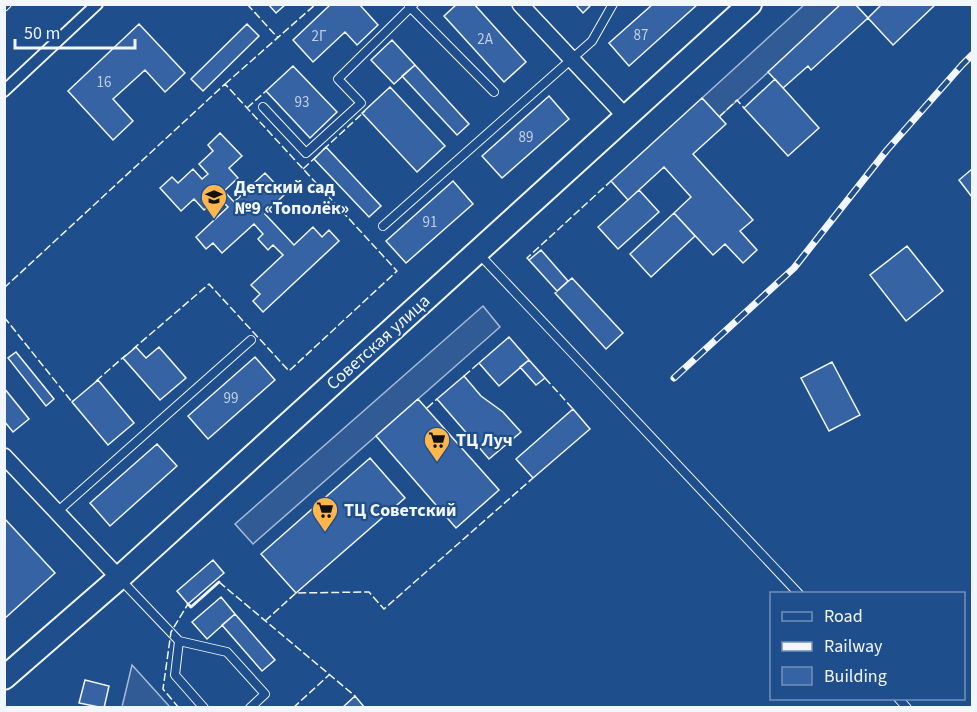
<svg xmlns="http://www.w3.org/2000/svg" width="977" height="712" font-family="'Source Sans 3',sans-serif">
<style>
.built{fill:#305b95;stroke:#a8bbd7;stroke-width:1.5}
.building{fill:#3563a3;stroke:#f2f6ff;stroke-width:1.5}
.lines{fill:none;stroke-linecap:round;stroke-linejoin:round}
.service-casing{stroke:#f2f6ff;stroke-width:10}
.pedestrian-casing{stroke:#f2f6ff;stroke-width:14}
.minor-casing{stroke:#f2f6ff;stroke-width:18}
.primary-casing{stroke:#f2f6ff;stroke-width:26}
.service{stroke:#1f4e8c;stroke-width:8}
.pedestrian{stroke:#1f4e8c;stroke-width:10}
.minor{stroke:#1f4e8c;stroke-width:15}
.primary{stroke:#1f4e8c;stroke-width:22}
.rail-casing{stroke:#f2f6ff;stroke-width:7}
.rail{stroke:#1f4e8c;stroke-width:4.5;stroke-dasharray:14;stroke-linecap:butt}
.fence{stroke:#f2f6ff;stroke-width:1.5;stroke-dasharray:8 3;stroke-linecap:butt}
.wall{stroke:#f2f6ff;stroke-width:3}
.labels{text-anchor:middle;stroke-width:4.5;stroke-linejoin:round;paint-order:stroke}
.number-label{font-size:15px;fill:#c3d1e8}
.poi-label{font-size:18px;font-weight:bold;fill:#f2f6ff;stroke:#1f4e8c;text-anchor:start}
.street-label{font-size:18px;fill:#f2f6ff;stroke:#1f4e8c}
</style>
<rect width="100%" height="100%" fill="#1f4e8c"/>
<path class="built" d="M804,5H842L719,117L702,98Z
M483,306L500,327L253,544L235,524Z
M132,665L170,707H122Z"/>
<path class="building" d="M268,4H286L276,13Z
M331,4H359L378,25L357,45L345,32L313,62L293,40Z
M457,4H474L526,62L504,82L444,16Z
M575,4H592L583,13Z
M653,4H698L629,66L609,43Z
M841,4H855L868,18L811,70L808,66L783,88L768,72Z
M882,4H936L893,45L868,18Z
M139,24L185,73L165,92L145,70L113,99L133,121L113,140L68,91Z
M247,24L259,36L203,91L191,79Z
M392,40L415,65L394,84L371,60Z
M415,65L469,124L457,135L402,76Z
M293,66L337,112L310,138L266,91Z
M775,79L819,128L788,156L744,108Z
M390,87L445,146L417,172L362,113Z
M549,96L569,119L502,178L482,156Z
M702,98L726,124L693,154L753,220L740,231L757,250L743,263L725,244L713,255L674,213L691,197L664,167L628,200L611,181Z
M220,133L242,156L229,168L238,178L224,191L234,202L265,173L285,194L265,214L294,245L313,227L322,237L329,230L339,241L263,312L253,301L260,294L251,285L283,255L273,245L268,250L258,239L263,234L254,224L222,253L213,243L206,249L196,237L228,207L218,197L204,210L194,199L181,211L160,188L172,177L178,183L193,169L202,179L208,174L199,164L213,151L208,145Z
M326,147L381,206L369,217L314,159Z
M972,169V197L959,180Z
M453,181L473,204L406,263L386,241Z
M639,190L659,212L618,249L598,227Z
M674,213L695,236L651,277L630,254Z
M907,246L943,291L906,321L870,275Z
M541,250L568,281L557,291L529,260Z
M572,278L623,333L606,349L555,293Z
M509,337L529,360L499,386L479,363Z
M136,347L146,358L159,347L186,378L160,400L123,358Z
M16,352L54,399L46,406L8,358Z
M255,357L275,380L208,439L188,416Z
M529,360L545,378L536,385L520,367Z
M832,362L860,415L829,431L801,378Z
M464,376L481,396L503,412L521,432L489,459L437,399Z
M98,380L134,423L108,445L72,402Z
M4,388L29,419L13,432L4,421Z
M418,399L499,490L456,528L376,436Z
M573,409L590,429L533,478L516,459Z
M157,444L177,466L110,526L90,503Z
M370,458L405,498L296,593L261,554Z
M4,518L55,573L4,619Z
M213,560L224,573L188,604L177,591Z
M221,597L235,614L207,639L192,622Z
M235,614L275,660L262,671L222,625Z
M85,680L109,686L104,708L79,703Z
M355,696L365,708H342Z"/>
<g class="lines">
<g class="service-casing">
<path id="service" d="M409,6L494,92
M4,7L7,4
M263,107L306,153L361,103L338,79L414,4
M383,226L592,41L613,4
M479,254L799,594
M57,512L251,340
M120,579L179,641L227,652L265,694L250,708
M179,641L175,675L204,708
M898,698L907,708"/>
</g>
<g class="pedestrian-casing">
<path id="pedestrian" d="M4,91L97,4"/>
</g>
<g class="minor-casing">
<path id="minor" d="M520,4L626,117
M4,456L119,578"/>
</g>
<g class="primary-casing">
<path id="primary" d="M4,678L119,578L750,4"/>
</g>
<use href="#service" class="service"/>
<use href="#pedestrian" class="pedestrian"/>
<use href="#minor" class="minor"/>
<use href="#primary" class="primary"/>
<g class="rail-casing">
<path id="rail" d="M674,378L794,268L887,150L962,65L972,55"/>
</g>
<use href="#rail" class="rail"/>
<path class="fence" d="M247,4L278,38
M225,84L316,4
M247,108L266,91
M719,117L737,100L744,108
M323,150L365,111
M303,169L317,156
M529,260L527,258L611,181
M4,288L225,84L397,271L289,371L209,284L133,349
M4,317L72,402L74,400
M464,376L479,363
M545,378L573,409
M96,381L126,355
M427,408L437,399
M219,582L355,696
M265,621L296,593L369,592L384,609L533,478
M179,708L163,689L171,632L188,604
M293,708L329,675"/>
<path class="wall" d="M188,604L191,607L219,582"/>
</g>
<defs>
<g id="school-pin" transform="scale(1.35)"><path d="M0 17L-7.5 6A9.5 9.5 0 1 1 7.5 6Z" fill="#ffb74d" stroke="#1f4e8c"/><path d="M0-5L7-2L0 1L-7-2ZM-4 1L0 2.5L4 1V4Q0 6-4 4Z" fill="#111"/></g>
<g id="supermarket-pin" transform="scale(1.35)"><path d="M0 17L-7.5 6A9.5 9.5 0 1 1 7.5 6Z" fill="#ffb74d" stroke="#1f4e8c"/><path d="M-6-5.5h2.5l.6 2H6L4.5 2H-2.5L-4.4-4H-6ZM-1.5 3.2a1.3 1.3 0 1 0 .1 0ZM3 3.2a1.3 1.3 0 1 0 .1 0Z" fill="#111"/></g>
</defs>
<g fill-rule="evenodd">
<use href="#school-pin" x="214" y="197"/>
<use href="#supermarket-pin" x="437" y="440"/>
<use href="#supermarket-pin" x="325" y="510"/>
</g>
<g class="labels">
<g class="number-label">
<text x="641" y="40">87</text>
<text x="319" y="41">2Г</text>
<text x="485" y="44">2А</text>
<text x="104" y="87">16</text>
<text x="302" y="107">93</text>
<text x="526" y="142">89</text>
<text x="430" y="227">91</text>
<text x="231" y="403">99</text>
</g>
<g class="poi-label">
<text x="234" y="193">Детский сад<tspan x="234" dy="21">№9 «Тополёк»</tspan></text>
<text x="456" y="446">ТЦ Луч</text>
<text x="344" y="516">ТЦ Советский</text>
</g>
<g class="street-label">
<text transform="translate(378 342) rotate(-42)" y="6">Советская улица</text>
</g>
</g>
<rect width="977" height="712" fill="none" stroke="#f2f6ff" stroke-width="12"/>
<rect x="770" y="592" width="195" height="108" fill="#1f4e8c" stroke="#7391ba" stroke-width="1.5"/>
<rect x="782" y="612" width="30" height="9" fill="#1f4e8c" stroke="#7391ba" stroke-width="1.5"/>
<text x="824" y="622" font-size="18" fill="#f2f6ff">Road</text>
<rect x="782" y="642" width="30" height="9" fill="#f2f6ff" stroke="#7391ba" stroke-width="1.5"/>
<text x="824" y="652" font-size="18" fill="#f2f6ff">Railway</text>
<rect x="782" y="667" width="30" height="18" fill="#3563a3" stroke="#7391ba" stroke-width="1.5"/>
<text x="824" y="682" font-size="18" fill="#f2f6ff">Building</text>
<path d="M15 39v9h120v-9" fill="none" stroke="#f2f6ff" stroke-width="3"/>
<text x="24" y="39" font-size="18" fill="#f2f6ff" stroke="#1f4e8c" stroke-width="4.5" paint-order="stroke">50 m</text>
</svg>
